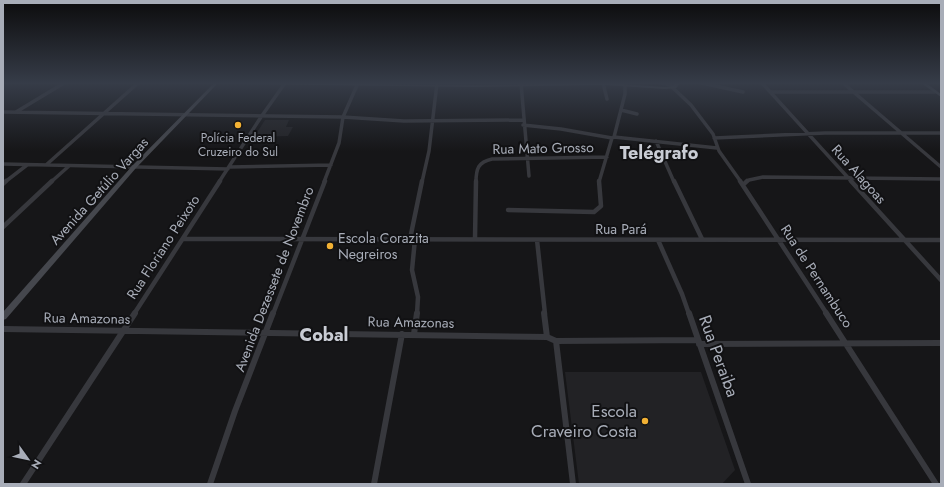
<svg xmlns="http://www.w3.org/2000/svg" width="944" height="487" font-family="Jost,sans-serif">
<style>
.built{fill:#222225}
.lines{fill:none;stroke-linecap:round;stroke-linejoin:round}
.street-far2{stroke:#37383d;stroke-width:3.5}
.street-far1{stroke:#37383d;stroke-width:4.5}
.street{stroke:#37383d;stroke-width:6}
.secondary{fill:#45474d;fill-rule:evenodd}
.poi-dot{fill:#f2b134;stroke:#111113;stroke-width:1.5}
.labels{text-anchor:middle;stroke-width:4;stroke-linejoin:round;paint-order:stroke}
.far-poi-label{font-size:12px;fill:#a8adb8;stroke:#111113}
.street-label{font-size:14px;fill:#a8adb8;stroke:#111113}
.poi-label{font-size:14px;fill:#a8adb8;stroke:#111113;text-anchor:start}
.near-street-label{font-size:17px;fill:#a8adb8;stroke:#111113}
.near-poi-label{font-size:17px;fill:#a8adb8;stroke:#111113;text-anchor:end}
.district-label{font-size:18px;font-weight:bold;fill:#c9ccd4;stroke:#111113}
</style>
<rect width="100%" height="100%" fill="#161618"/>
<path class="built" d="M265,120H289L286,127H293L288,136L254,137Z
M565,372H701L735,470L722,484H579Z"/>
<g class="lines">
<path class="street-far2" d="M521,83L529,176
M603,83L607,99
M661,83L676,86
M702,83L743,92
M762,83L852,182
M843,83L941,167
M672,87L691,105L713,134L719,151L741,182
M770,92H935
M621,110L637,114
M3,112L343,117L404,121L523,120
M16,112L64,83
M523,125L561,129L612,138
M614,137L717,148
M714,138L825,133H941
M656,141L674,182
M3,164L228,169
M46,165L138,83
M230,167L331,165
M5,182L27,165
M51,182L69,166
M219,182L261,117L285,83
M324,182L339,143L343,117L358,83
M422,182L429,151L437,83
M476,182C476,169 478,162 492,159L607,157
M599,182L612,138L614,137L625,94V86
M746,182L749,180L763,177L941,179"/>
<path class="street-far1" d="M674,181L702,239
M740,181L827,314
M851,181L941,280
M3,184L6,181
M743,185L747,181
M508,210L594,212L601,206L599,181
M3,227L52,181
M475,238L476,181
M183,239L941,240
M410,239L422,181
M415,239L412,270L418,297L417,314
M537,240L545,314
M658,240L682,294L689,314
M134,314L220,181
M273,314L325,181"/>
<path class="street" d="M544,313L547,337
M689,313L748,484
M826,313L936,484
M3,329L547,337L556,341L698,340
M414,334L417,313
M556,341L573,484
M699,344L941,343
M23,484L135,313
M210,484L235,411L273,313
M374,484L402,334"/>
<path class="secondary" d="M214,83H218L136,168L6,319L3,320V312L132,166Z
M241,83L474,85L607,83L665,87L673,86L676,83H680L676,88L665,89L604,85L474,87L243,84Z
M921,83H926L941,94V97Z"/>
</g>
<linearGradient id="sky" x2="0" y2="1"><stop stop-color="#0c0c0d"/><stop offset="0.55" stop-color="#363c48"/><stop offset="1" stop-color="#363c48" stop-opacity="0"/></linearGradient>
<rect width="944" height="151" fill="url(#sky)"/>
<g class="poi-dot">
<circle cx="238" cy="125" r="4"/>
<circle cx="330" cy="246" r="4"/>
<circle cx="645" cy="421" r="4"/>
</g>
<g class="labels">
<g class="far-poi-label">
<text x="238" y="142">Polícia Federal<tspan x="238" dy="14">Cruzeiro do Sul</tspan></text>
</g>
<g class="street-label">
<text transform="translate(543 148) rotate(-1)" y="5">Rua Mato Grosso</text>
<text transform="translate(859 174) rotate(48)" y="5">Rua Alagoas</text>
<text transform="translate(99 191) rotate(-48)" y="5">Avenida Getúlio Vargas</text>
<text x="621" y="234">Rua Pará</text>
<text transform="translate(163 247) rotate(-57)" y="5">Rua Floriano Peixoto</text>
<text transform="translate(817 276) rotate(57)" y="5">Rua de Pernambuco</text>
<text transform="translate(274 279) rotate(-69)" y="5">Avenida Dezessete de Novembro</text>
<text transform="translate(87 318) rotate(1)" y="5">Rua Amazonas</text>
<text transform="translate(411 322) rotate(1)" y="5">Rua Amazonas</text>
</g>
<g class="poi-label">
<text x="338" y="243">Escola Corazita<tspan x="338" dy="16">Negreiros</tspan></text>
</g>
<g class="near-street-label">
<text transform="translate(719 356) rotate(70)" y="6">Rua Peraiba</text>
</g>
<g class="near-poi-label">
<text x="637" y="417">Escola<tspan x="637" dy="20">Craveiro Costa</tspan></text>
</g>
<g class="district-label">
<text x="659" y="159">Telégrafo</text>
<text x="324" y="341">Cobal</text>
</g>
</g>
<rect width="944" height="487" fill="none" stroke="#a8adb8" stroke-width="8"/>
<g transform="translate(28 459) rotate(123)" stroke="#111113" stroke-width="3" paint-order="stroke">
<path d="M0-3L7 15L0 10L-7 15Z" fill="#a8adb8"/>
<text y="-6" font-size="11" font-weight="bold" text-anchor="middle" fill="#a8adb8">N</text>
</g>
</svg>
